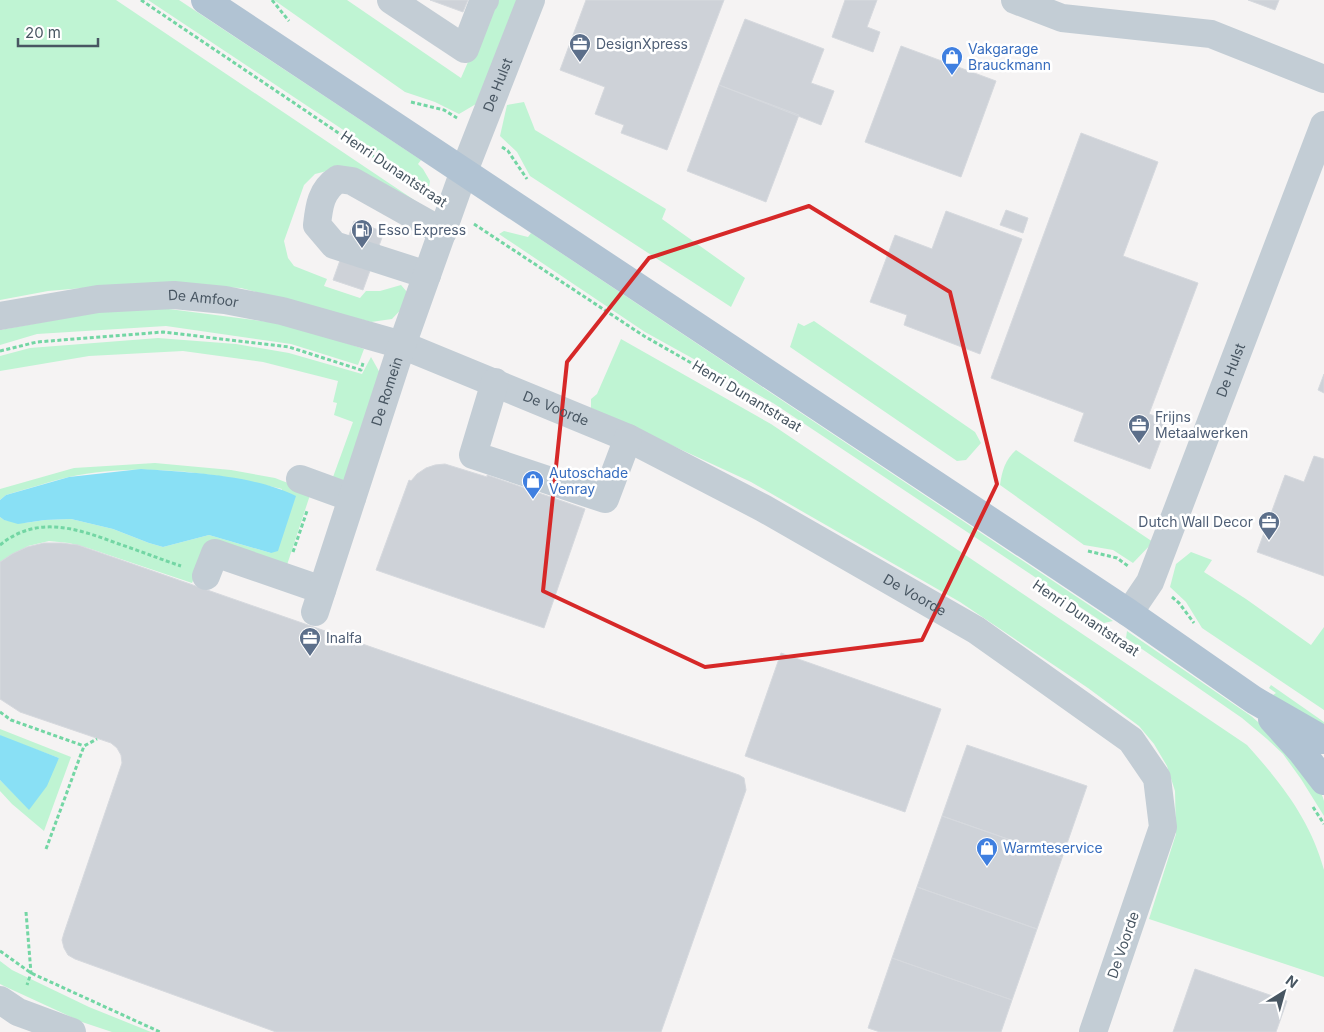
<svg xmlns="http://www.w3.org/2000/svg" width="1324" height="1032" font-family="Inter,sans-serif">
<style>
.green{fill:#bff4d3}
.water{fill:#89e0f5}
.building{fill:#ced2d8;stroke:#d6d9de}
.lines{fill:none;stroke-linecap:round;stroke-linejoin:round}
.path{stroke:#73d6a4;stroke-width:3;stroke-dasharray:4 2.5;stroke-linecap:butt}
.minor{stroke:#c3cdd5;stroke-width:28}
.major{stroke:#b1c3d3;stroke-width:28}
.marked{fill:none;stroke:#d62828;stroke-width:4;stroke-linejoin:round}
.labels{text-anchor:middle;stroke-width:5;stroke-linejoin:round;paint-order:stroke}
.service-label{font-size:14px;fill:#4e5e75;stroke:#fff;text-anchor:start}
.shop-label{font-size:14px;fill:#366cbe;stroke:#fff;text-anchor:start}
.street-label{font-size:14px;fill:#485662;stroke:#fff}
</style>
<rect width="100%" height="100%" fill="#f5f3f3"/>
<path class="green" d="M0,0H116L438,216L335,169L315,174L304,185L284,241L288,258L294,266L327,279L324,286L360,298L366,291H380L401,285L407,292L410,300L392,319L371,322L241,288L142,283L48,291L0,300Z
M148,0H179L421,160L418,164L423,169L430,181L429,187Z
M274,0H347L461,78L492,7L497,0H518L476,104L459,114L435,102L405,92Z
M524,102L535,130L666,209L662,219L745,278L731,307L530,176L517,152L500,136L507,105Z
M504,231L528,237L531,233L1113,621L1104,623L773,403L645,332L499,234Z
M114,309H169L292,325L364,349L358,365L291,344L166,326L37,334L0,345V330Z
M814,321L975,432L981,443L966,460L957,461L790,347L798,323L804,326Z
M158,338L236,344L289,353L362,374L371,357L380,373L343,489L333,477L353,422L334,415L337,403L333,402L338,381L263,362L183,351L89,356L0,371V356L30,348Z
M621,339L771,424L1247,745C1281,783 1310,819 1324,870V977L1149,919L1176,834L1175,791L1167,766L1154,744L1139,726L1088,688L960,602L751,482L591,408V399L597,394Z
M1016,450L1153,542L1133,563L1113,550L1084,545L1000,485C1002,471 1005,460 1016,450Z
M155,463L231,470L275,478L311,492L286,568L210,543L192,583L88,548L69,543L49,541L28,546L0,562V517L4,520L25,523L45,520L71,519L113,529L149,543L163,547L209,535L271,553L282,489C215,472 137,462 69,477C48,482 27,489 6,495L0,500V489L74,468Z
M1191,552L1212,560L1204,572L1246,599L1311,645L1324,627V710L1202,628L1186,602L1170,587L1176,564Z
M1127,631L1251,716C1268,730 1320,780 1324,801C1324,806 1324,812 1324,816L1301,779L1283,754L1267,739L1242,718L1126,638Z
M1271,685L1324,722V730L1273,695L1276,693L1269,688Z
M0,729L71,757L44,831L12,804L0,791V780L29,809L59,758L2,737L0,735Z
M0,961L12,970L89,1007L151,1032H112L82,1022L4,986L0,984Z"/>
<path class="water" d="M141,469C187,472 255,475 296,496L278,551L271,553L209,535L163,547L149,543L113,529L71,519L45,520L18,524L4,520L0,517V500L6,495L69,477Z
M0,735L59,758L47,786L29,810L0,780Z"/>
<path class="building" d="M430,0H468L463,12Z
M586,0H724L667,150L621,133L624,125L595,114L605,87L560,70Z
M845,0H877L867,27L880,32L873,52L832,37Z
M1248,0H1279L1275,10Z
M745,19L824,49L811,83L834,91L821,125L719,85Z
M901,46L996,81L961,177L865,142Z
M719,85L799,115L766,202L687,171Z
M1081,133L1158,162L1123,256L1198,283L1149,414L1168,421L1150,469L1074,441L1084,413L991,378Z
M1006,210L1028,218L1023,233L1000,225Z
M946,211L1022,239L980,354L904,325L907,315L870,302L895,235L932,249Z
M354,221L384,232L363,290L333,280Z
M1324,374V393L1318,390Z
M1314,456L1324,459V576L1257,552L1285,475L1304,482Z
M445,464L487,477V475L585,509L544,628L376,570L409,480L411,481L417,474L426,468L435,465Z
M44,543H61L78,545L739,775L744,778L746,790L661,1032H276L75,959L68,955L64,948L62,940L64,933L122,763L121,755L117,748L111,743L20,712L0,699V562L12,554L27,547Z
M781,653L941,709L905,812L745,756Z
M967,745L1087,786L1062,858L942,816Z
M942,816L1062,858L1037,929L917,887Z
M917,887L1037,929L1012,1000L892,958Z
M892,958L1012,1000L1001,1032H880L868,1028Z
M1195,969L1287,1001L1276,1032H1173Z"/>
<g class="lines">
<path class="path" d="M141,0L404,177
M272,0L289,21
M411,102L444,110L457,118
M502,147L508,151L527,179
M474,224L644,336L737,389
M0,351L37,342L163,332L289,347L361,370L363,363
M0,545C38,514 78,529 119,544C140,551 160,559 181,566
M1088,551L1117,558L1128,566
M293,552L307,511
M1172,597L1179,603L1194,623
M0,712L11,720L84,746
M1313,807L1324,824
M46,849L84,746L97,739
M26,912L31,973L27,985
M0,951L31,973L160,1032"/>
<g class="minor">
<path d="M391,0L465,49L483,2L485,0"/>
<path d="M1015,0L1062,18L1211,34L1324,79"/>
<path d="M427,275L334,245L317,225C319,206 321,190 338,179L352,181L443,232"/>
<path id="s1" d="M0,316L98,299L174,295L225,300L282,311L402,345L628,438L763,508L976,630L1131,740L1157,778L1163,827L1093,1032"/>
<path d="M495,382L473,455L605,499L628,438"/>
<path d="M300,479L352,498"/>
<path d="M206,576L215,553L322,590"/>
<path id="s2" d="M315,612L402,345L464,171L531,0"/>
<path id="s3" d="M1129,613L1150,582L1324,125"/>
<path d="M0,1000L18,1012L72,1032"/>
</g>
<path class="major" d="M205,0L1129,613L1254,700L1324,740
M1272,719L1301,751L1324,781"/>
</g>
<path class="marked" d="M809,206L950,292L997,484L922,640L705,667L543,591L567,362L649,258Z"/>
<defs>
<g id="office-pin" transform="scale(1.125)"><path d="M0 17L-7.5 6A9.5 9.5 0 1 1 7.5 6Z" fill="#5c6f8a" stroke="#fff"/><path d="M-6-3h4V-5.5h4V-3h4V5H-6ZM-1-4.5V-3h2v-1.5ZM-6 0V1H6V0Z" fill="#fff"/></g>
<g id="shop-pin" transform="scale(1.125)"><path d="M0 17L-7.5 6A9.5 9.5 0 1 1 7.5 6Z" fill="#3f7fe0" stroke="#fff"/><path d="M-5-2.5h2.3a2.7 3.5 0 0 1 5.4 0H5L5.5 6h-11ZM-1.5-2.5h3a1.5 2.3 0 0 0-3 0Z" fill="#fff"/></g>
<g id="fuel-pin" transform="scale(1.125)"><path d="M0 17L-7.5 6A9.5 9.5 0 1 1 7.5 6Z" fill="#5c6f8a" stroke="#fff"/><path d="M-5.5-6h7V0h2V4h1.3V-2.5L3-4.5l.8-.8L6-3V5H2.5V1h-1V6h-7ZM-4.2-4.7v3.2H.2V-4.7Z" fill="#fff"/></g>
</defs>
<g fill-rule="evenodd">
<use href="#office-pin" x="580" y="44"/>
<use href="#shop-pin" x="952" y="57"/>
<use href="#fuel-pin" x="362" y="230"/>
<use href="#office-pin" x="1139" y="425"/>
<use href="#shop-pin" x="533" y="481"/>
<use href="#office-pin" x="1269" y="522"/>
<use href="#office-pin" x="310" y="638"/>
<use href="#shop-pin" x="987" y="848"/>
</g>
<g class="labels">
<g class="service-label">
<text x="596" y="49">DesignXpress</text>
<text x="378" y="235">Esso Express</text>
<text x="1155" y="422">Frijns<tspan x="1155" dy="16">Metaalwerken</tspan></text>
<text x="1253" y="527" text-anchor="end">Dutch Wall Decor</text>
<text x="326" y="643">Inalfa</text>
</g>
<g class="shop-label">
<text x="968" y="54">Vakgarage<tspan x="968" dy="16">Brauckmann</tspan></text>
<text x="549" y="478">Autoschade<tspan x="549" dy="16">Venray</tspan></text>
<text x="1003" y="853">Warmteservice</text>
</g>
<g class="street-label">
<text dy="5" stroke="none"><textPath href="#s2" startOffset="558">De Hulst</textPath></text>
<text transform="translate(394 169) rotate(34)" y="5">Henri Dunantstraat</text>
<text dy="5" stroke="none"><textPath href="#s1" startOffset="205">De Amfoor</textPath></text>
<text dy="5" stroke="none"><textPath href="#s3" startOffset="264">De Hulst</textPath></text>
<text dy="5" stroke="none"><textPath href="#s2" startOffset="232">De Romein</textPath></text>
<text transform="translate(747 396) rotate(31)" y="5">Henri Dunantstraat</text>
<text dy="5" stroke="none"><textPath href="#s1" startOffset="576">De Voorde</textPath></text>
<text dy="5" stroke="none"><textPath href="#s1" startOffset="981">De Voorde</textPath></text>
<text transform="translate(1086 618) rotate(34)" y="5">Henri Dunantstraat</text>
<text transform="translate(1123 945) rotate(-71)" y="5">De Voorde</text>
</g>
</g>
<g transform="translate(1284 992) rotate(37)" stroke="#ffffff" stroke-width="4" paint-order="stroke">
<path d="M0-4L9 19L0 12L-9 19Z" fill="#485662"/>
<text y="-8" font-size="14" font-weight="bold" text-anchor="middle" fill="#485662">N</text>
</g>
<path d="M18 38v8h80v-8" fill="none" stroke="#485662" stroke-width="2.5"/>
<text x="25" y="38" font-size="15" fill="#485662" stroke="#ffffff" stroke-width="4" paint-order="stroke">20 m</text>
</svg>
